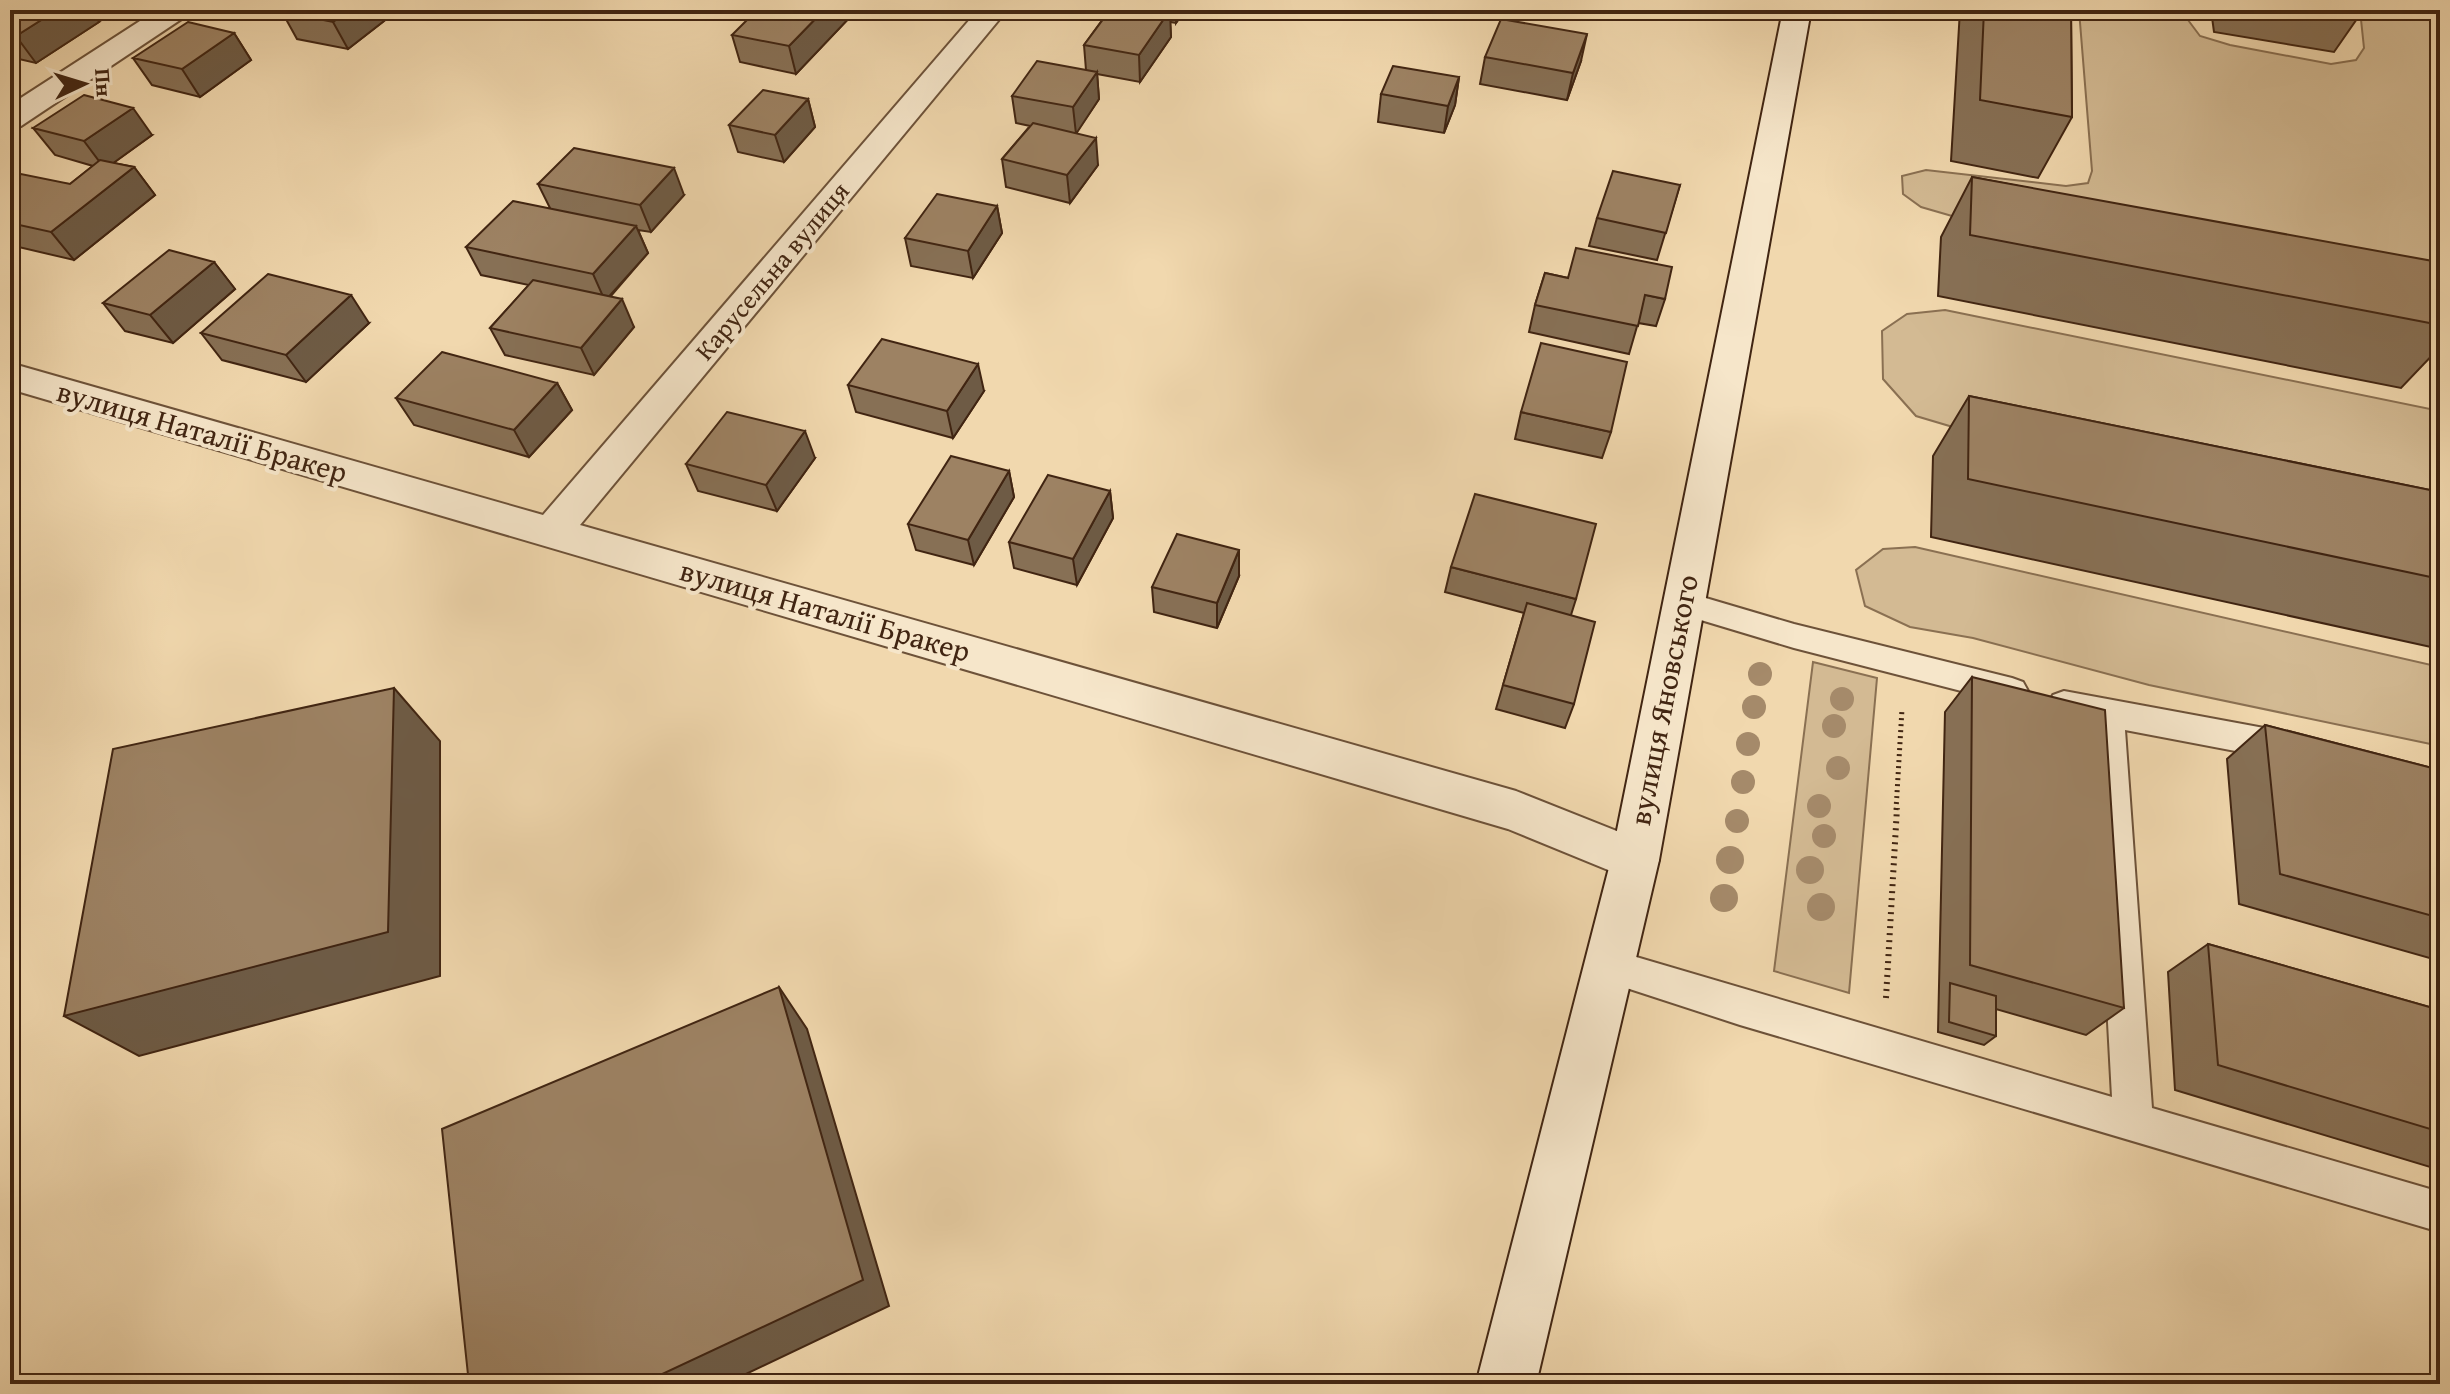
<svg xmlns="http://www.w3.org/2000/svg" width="2450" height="1394" font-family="'Gentium Book Plus',serif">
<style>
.green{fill:#d3ba93;stroke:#8a7052;stroke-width:2}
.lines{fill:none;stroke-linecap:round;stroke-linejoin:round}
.service-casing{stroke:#6d5239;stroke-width:4}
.minor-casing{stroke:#6d5239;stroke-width:4}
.secondary-casing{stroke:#412512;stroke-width:4}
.path-far1{stroke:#412512;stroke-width:5;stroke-dasharray:2 4;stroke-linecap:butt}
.path{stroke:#412512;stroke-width:6;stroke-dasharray:2 5;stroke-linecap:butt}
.service{fill:#f6e6ca;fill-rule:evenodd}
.minor{fill:#f6e6ca;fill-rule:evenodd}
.secondary{fill:#f6e6ca;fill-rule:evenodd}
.tree{fill:#a58a6a}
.wall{fill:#877055;stroke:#412512;stroke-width:2}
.shaded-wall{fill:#6e5b45;stroke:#412512;stroke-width:2}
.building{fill:#9d8263;stroke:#412512;stroke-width:2}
.labels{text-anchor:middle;stroke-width:8;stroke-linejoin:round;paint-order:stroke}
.far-street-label{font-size:26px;fill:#412512;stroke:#f6e6ca}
.street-label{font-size:30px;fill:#412512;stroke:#f6e6ca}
</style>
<rect width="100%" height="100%" fill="#f1d8ae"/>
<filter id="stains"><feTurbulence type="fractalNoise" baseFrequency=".0025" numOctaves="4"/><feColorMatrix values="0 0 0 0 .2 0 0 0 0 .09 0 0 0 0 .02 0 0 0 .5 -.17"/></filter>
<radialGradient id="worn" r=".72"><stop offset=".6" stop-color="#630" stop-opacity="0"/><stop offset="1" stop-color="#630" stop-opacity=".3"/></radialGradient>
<path class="green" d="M2079,10H2188V20L2200,36L2230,45L2331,64L2356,60L2364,48L2360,10H2440V309L2424,303L1952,216L1921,207L1903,194L1902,176L1926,170L2066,186L2088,183L2092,171Z
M1945,310L2440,411V526L1973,433L1916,416L1883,379L1882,331L1907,314Z
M1915,547L2440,667V746L2149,685L1973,638L1910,627L1865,606L1856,570L1883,549Z
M1813,662L1877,678L1849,993L1774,971Z"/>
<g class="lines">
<g class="service-casing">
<path id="service" d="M1682,591L1794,624L2012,678L2023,682L2028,691L2023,700L2012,704L1794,648L1671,611L1667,603L1671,595Z
M2064,691L2264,728L2305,738L2309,748L2305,758L2293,762L2125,730L2152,1108L2440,1192V1232L1740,1025L1596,978L1591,966L1596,954L1609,949L2112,1097L2092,724L2053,713L2048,704L2053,695Z"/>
</g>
<g class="minor-casing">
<path id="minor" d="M157,10H190L186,16L21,126L10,128V105Z
M978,10H1007L580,525L1516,791L1652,845L1659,860L1652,875L1635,881L1508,829L10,389V363L543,515Z"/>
</g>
<g class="secondary-casing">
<path id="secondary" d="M1783,10H1811L1659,860L1536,1384H1476L1611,860Z"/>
</g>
<path class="path-far1" d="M1896,810L1902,709"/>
<path class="path" d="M1886,998L1897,808"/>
<use href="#service" class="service"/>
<use href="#minor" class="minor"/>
<use href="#secondary" class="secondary"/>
</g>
<g class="tree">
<circle cx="1760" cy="674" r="12"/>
<circle cx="1842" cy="699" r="12"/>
<circle cx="1754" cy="707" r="12"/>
<circle cx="1834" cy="726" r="12"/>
<circle cx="1748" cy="744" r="12"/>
<circle cx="1838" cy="768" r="12"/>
<circle cx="1743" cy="782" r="12"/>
<circle cx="1819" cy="806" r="12"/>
<circle cx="1737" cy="821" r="12"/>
<circle cx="1824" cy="836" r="12"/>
<circle cx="1730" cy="860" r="14"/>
<circle cx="1810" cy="870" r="14"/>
<circle cx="1724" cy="898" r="14"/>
<circle cx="1821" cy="907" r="14"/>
</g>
<path class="wall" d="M10,10L99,22L36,63L10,57Z
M1098,10H1185L1176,23L1170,22L1171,37L1140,82L1097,74L1099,99L1076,133L1098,165L1070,203L1006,187L1002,159L1030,126L1016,123L1012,96L1086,70L1084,45L1108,12Z
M1960,10H2071L2072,117L2038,178L1951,161Z
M2211,10H2360L2361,13L2334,52L2214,32Z
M282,12L384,21L348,49L297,39Z
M852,15L796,74L740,62L732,35Z
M234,33L251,60L200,97L152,85L133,58Z
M1485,57L1581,61L1567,100L1480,84Z
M1459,77L1455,105L1444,133L1378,122L1381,94Z
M808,99L815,127L784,162L738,152L729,125Z
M33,128L152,135L113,163L134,167L155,195L74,260L10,245V181L70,184L93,166L55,155Z
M1972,177L2440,268V347L2401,388L1938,296L1941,237Z
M538,184L684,195L651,232L638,230L648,253L610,297L634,327L594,375L505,355L490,328L529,285L481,275L466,247L550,208Z
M1680,185L1657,260L1589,246L1597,218Z
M997,206L1002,233L973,278L911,266L905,238Z
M214,262L235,289L173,343L125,331L103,303Z
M1545,273L1665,299L1656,326L1638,323L1629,354L1529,332L1535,305Z
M369,323L306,382L222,360L201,333Z
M557,383L572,410L529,457L414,425L396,398Z
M848,385L984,391L953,438L856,412Z
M1969,396L2440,492V649L1931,537L1933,456Z
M1521,412L1611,432L1602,458L1515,439Z
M815,458L777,511L698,491L686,464Z
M1009,471L1014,497L974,565L916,550L908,524Z
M1110,491L1113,518L1077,585L1014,568L1009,542Z
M1451,567L1576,599L1571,615L1574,704L1565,728L1496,709L1524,613L1445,592Z
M1239,576L1217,628L1154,612L1152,587Z
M1972,677L2124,1008L2086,1035L1996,1009V1036L1984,1045L1938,1032L1945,712Z
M2265,725L2440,770V961L2239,904L2227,759Z
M2208,944L2440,1010V1170L2175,1090L2168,972Z"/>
<path class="shaded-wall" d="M57,10H91L99,22L36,63L16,36Z
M348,10H378L384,21L348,49L333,22Z
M824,10H851L852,15L796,74L789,46Z
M1170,10L1171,37L1140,82L1139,55Z
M1176,10H1185L1176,23Z
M234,33L251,60L200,97L182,69Z
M1587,34L1581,61L1567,100L1573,73Z
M1097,72L1099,99L1076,134L1073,107Z
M1459,77L1455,105L1444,133L1448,106Z
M808,99L815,127L784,162L775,135Z
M133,108L152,135L105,169L84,141Z
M1096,138L1098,165L1070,203L1067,175Z
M134,167L155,195L74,260L51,232Z
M674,168L684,195L651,232L640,205Z
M997,206L1002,233L973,278L968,251Z
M636,226L648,253L605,301L593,274Z
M214,262L235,289L173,343L150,315Z
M351,295L369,323L306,382L286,355Z
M622,299L634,327L594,375L581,348Z
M978,364L984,391L953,438L947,411Z
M557,383L572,410L529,457L514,430Z
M805,431L815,458L777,511L766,485Z
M1009,471L1014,497L974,565L968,540Z
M1110,491L1113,518L1077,585L1073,559Z
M1239,550V576L1217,628V603Z
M394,688L440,741V976L139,1056L64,1016Z
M779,987L807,1029L889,1306L725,1384H641Z"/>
<path class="building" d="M10,10H57L16,36L10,34Z
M284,10H348L333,22L282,12Z
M757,10H824L789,46L732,35Z
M1110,10H1170L1139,55L1084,45Z
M1984,10H2071L2072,117L1980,100Z
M2339,10H2360L2361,13Z
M1501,19L1587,34L1573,73L1485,57Z
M188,22L234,33L182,69L133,58Z
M1037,61L1097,72L1073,107L1012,96Z
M1393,66L1459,77L1448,106L1381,94Z
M763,90L808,99L775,135L729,125Z
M84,95L133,108L84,141L33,128Z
M1033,123L1096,138L1067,175L1002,159Z
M574,148L674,168L640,205L538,184Z
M100,160L134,167L51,232L10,223V181L21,174L70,184Z
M1613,171L1680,185L1666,233L1597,218Z
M1972,177L2438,262L2440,268V325L1970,235Z
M937,194L997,206L968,251L905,238Z
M513,201L636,226L593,274L466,247Z
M1576,248L1672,267L1665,299L1645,295L1638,326L1535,305L1545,273L1568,278Z
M169,250L214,262L150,315L103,303Z
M268,274L351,295L286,355L201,333Z
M533,280L622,299L581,348L490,328Z
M882,339L978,364L947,411L848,385Z
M1541,343L1627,362L1611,432L1521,412Z
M442,352L557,383L514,430L396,398Z
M1969,396L2440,492V579L1968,479Z
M727,412L805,431L766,485L686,464Z
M951,456L1009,471L968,540L908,524Z
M1048,475L1110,491L1073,559L1009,542Z
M1475,494L1596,524L1576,599L1451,567Z
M1177,534L1239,550L1217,603L1152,587Z
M1527,603L1595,622L1574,704L1503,685Z
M1972,677L2105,710L2124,1008L1970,965Z
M394,688L388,932L64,1016L113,749Z
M2265,725L2440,770V918L2280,874Z
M2208,944L2440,1010V1132L2218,1065Z
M1950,983L1996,996V1036L1949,1022Z
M779,987L863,1280L641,1384H469L442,1129Z"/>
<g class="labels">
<g class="far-street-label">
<text transform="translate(772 271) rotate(-50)" y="9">Карусельна вулиця</text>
</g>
<g class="street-label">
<text transform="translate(202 432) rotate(16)" y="10">вулиця Наталії Бракер</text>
<text transform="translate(825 611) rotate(16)" y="10">вулиця Наталії Бракер</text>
<text transform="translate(1664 700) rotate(-79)" y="10">вулиця Яновського</text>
</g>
</g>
<rect width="2450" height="1394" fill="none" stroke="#f1d8ae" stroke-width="40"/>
<rect x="12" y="12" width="2426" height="1370" fill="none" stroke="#412512" stroke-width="4"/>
<rect x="20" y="20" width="2410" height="1354" fill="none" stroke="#412512" stroke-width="2"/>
<g transform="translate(84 84) rotate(86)" stroke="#f6e6ca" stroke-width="6" paint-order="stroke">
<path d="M0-6L14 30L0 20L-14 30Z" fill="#412512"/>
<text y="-12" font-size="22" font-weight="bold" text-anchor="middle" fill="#412512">Пн</text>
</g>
<rect width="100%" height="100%" filter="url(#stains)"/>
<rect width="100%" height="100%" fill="url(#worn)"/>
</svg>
